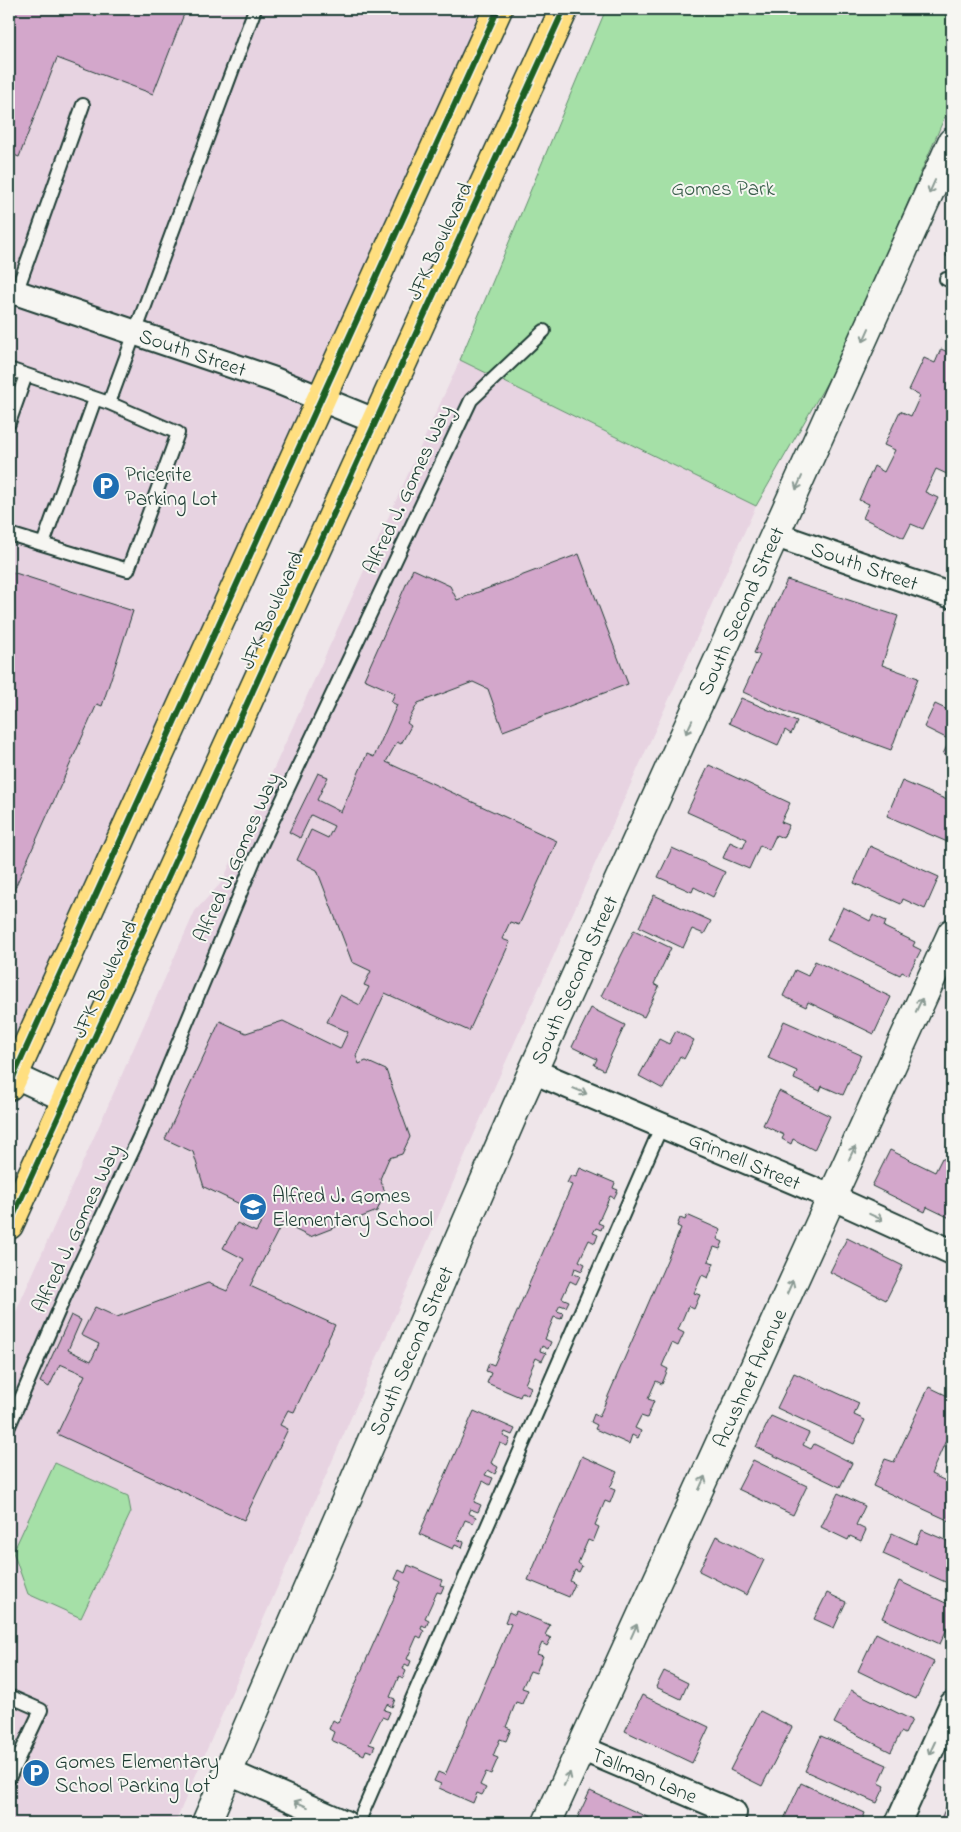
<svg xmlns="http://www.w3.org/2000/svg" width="961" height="1832" font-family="'Indie Flower',sans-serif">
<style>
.built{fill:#e7d3e1}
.green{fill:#a5e0a7;stroke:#628e6e}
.building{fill:#d3a7cb;stroke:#1f3d34}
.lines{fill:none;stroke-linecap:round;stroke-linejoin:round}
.lane-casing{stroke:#1f3d34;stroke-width:16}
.street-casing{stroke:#1f3d34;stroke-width:28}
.secondary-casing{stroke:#1f3d34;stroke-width:31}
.primary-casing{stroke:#1f3d34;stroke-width:31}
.lane{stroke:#f6f6f2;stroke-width:12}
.street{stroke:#f6f6f2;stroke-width:24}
.secondary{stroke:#f6f6f2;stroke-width:28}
.primary{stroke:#ffdf80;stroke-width:28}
.cycleway-casing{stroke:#f6f6f2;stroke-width:9}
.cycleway{stroke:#1b5e20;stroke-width:6}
.oneway{stroke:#8a9a93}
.labels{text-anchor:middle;stroke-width:4;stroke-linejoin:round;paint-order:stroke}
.park-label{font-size:21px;fill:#3a5e4b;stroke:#f6f6f2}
.street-label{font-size:21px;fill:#1f3d34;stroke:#f6f6f2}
.poi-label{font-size:21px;fill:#1f3d34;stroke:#f6f6f2;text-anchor:start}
</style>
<rect width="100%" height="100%" fill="#efe6ea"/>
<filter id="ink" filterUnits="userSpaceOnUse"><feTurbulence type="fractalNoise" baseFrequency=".02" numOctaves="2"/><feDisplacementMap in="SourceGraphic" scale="10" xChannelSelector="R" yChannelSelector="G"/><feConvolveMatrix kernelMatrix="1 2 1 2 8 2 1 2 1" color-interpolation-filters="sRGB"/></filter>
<g filter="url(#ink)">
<path class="built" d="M9,9H498L9,1073Z
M460,360L756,506L495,1086L175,1823H9V1327L195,911L222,882Z"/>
<path class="green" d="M606,9H952V100L841,358L756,506L460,360Z
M55,1463L128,1496L131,1512L81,1618L28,1594L13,1552Z"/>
<path class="building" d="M9,9H186L153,94L57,58L19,157L9,153Z
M952,241V259L946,256Z
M941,349L952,354V468L949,475L936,469L925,492L938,498L923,529L911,524L904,538L863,518L869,504L859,500L874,466L884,472L895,450L884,445L900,411L911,416L920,396L909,390L924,358L935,363Z
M579,554L628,684L503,731L488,689L473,682L418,703L407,723L411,726L401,744L397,742L386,762L557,841L519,925L510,922L502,939L510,942L469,1031L385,993L356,1056L359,1064L366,1061L386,1070L410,1137L402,1154L389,1158L380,1179L385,1192L377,1211L310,1237L290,1227L289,1220L282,1223L250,1286L335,1325L294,1412L288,1410L280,1425L288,1429L244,1520L57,1434L85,1375L60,1364L49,1387L40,1382L71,1315L81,1320L68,1350L91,1361L99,1344L81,1335L95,1307L117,1317L208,1283L227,1291L244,1259L223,1248L237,1223L256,1232L265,1216L204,1187L193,1152L165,1139L220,1021L246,1033L283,1021L340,1049L348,1032L327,1022L340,995L360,1005L369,987L364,985L371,971L352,962L317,870L297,860L311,830L328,838L334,826L311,815L300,838L289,832L318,773L328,777L317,800L341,812L367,754L374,757L397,705L391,702L395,693L364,679L413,569L450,586L457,600Z
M9,571L133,611L102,706L97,704L9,901Z
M787,580L898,616L882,665L918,678L891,750L789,713L743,692L760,655L754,653Z
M741,698L797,722L791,734L785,730L778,745L729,723Z
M935,704L952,712V758L943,754L950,740L924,727Z
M709,765L790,803L781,822L789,825L783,838L776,835L769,850L760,845L749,869L723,858L730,842L743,848L747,839L687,812Z
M902,781L952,802V844L887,816Z
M870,846L939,877L925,909L903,899L901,904L854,883Z
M672,848L725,872L713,897L694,887L692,892L658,877Z
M654,895L711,921L704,934L692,929L683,948L639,927Z
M843,907L870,921L873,915L886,921L884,927L915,942L913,946L921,950L908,975L902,972L900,975L827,940Z
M634,930L671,948L654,984L659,987L644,1017L601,996Z
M815,961L891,997L874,1034L808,1002L806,1007L783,996L795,970L808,976Z
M591,1008L625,1025L604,1070L594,1065L597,1059L572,1047Z
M784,1021L861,1055L843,1095L822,1086L820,1091L794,1079L797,1071L768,1058Z
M676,1031L694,1040L684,1059L680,1056L663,1089L639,1076L659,1039L669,1044Z
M779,1091L830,1116L814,1150L793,1139L791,1144L782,1139L784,1135L763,1125Z
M890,1150L935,1172L942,1158L952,1163V1219L927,1207L925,1212L872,1186Z
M580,1168L615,1183L613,1188L618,1190L614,1198L610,1196L598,1223L603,1225L601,1230L596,1228L593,1233L598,1235L595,1243L589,1240L579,1261L585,1264L582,1271L575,1268L573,1274L580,1276L576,1284L570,1281L562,1298L569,1301L566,1307L560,1305L557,1311L563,1313L561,1319L554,1317L545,1339L551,1342L548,1349L542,1346L540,1351L546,1353L542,1361L536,1358L525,1384L531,1387L528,1395L522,1392L520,1397L487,1383L491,1373L486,1371L489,1363L494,1365L572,1185L567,1183L571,1175L576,1177Z
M687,1215L721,1230L717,1239L723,1242L720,1249L714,1247L708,1261L714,1263L708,1278L702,1275L694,1293L700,1295L694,1309L688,1306L678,1330L684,1333L678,1346L672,1343L662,1366L668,1369L662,1384L656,1381L648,1399L654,1401L647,1418L641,1416L635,1428L641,1431L638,1438L632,1435L629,1444L595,1429L597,1425L591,1422L594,1414L599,1417L681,1228L677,1226L680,1218L685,1220Z
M847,1238L903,1266L886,1300L830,1272Z
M794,1373L859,1403L854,1415L865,1420L854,1444L777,1408Z
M929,1387L952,1398V1427L931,1474L952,1484V1522L873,1486L885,1459L894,1462Z
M474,1411L515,1429L512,1435L505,1432L503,1436L510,1439L507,1446L500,1443L491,1463L498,1467L495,1474L488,1470L485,1475L493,1478L490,1485L483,1481L474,1502L481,1505L478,1512L470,1509L468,1513L476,1517L473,1523L465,1520L457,1539L464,1542L462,1548L455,1545L453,1549L419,1534Z
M771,1416L809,1433L803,1445L811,1449L814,1444L852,1463L840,1487L756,1447Z
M582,1456L617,1472L610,1488L615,1490L610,1503L605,1501L595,1525L599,1527L593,1542L588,1540L578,1563L582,1566L579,1572L575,1570L570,1581L575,1584L569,1597L528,1580Z
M753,1460L807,1486L793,1515L738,1489Z
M838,1493L865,1506L856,1525L866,1530L861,1541L850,1536L848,1540L821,1527Z
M922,1530L952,1543V1585L883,1554L892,1533L916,1544Z
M716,1536L764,1560L747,1595L699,1571Z
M408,1565L442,1580L440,1585L444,1586L441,1593L437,1592L425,1618L429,1620L426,1627L422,1625L421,1629L424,1631L421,1638L417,1636L407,1659L411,1661L409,1666L405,1664L403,1669L406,1671L403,1678L399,1676L390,1697L395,1699L392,1707L387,1704L384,1710L390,1712L387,1719L382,1717L369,1744L375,1746L372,1752L366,1750L364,1755L331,1740L334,1732L329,1729L333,1720L338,1723L401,1582L395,1579L399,1570L405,1573Z
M899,1581L952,1606V1618L940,1644L882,1618Z
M827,1593L846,1602L834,1628L814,1619Z
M516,1611L550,1625L545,1635L551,1638L547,1646L542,1643L537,1654L543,1656L536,1673L530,1671L522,1688L528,1690L522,1704L516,1702L506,1727L511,1729L506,1741L500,1739L493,1756L498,1758L491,1774L486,1772L480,1785L486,1788L482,1795L477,1793L473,1803L439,1788L441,1784L434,1781L438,1772L445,1775L511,1624L505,1622L509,1612L515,1615Z
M876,1633L934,1662L916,1699L858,1671Z
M664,1671L688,1683L681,1699L656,1687Z
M851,1690L912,1720L905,1734L901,1732L891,1752L834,1723Z
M642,1695L709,1727L692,1763L625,1731Z
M760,1711L792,1727L762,1786L730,1770Z
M821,1736L887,1765L879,1783L885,1786L877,1803L805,1771Z
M801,1783L865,1813L861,1823H793L784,1819Z
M590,1791L660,1823H575Z
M952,1794V1823H939Z"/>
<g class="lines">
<g class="lane-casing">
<path id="lane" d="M946,279L952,281
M16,293L83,105
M9,369L109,403L255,9
M9,423L26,375
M9,534L128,570L178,433L109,403
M43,544L95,399
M9,1426L65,1296L140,1135L255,858L471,400L544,331
M9,1696L41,1710L9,1778
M358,1823L662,1125"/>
</g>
<g class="street-casing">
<g id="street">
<path id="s1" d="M9,290L272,379L375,421"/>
<path id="s2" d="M776,535L952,596"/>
<path id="s3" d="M535,1072L831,1197L952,1252"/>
<path d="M9,1073L67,1100"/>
<path id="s4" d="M581,1748L734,1813"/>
<path d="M229,1772L345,1823"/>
<path d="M898,1823L952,1704"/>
</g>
</g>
<g class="secondary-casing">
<g id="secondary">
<path id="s5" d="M206,1823L517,1106L952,142"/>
<path id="s6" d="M547,1823L952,933"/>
</g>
</g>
<g class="primary-casing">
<path id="primary" d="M9,1086L498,9
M9,1225L564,9"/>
</g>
<use href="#lane" class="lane"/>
<use href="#street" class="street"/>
<use href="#secondary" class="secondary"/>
<use href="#primary" class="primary"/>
<g class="cycleway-casing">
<path id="cycleway" d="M9,1086L498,9
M9,1225L564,9"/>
</g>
<use href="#cycleway" class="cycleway"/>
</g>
<defs><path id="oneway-shaft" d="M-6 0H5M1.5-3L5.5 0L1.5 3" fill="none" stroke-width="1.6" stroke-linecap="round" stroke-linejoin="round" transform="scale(1.25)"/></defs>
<g class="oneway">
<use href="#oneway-shaft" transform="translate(932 187) rotate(114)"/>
<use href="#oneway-shaft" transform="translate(866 335) rotate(114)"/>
<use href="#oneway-shaft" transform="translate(799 483) rotate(114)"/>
<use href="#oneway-shaft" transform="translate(689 727) rotate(115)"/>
<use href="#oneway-shaft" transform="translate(919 1005) rotate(-65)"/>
<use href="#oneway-shaft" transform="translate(580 1091) rotate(23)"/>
<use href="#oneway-shaft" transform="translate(852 1153) rotate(-65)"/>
<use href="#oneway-shaft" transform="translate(876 1217) rotate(25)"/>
<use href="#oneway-shaft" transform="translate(790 1287) rotate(-66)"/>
<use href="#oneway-shaft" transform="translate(702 1483) rotate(-66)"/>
<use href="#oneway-shaft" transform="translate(634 1631) rotate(-66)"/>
<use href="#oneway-shaft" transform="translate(932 1748) rotate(115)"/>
<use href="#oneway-shaft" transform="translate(567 1779) rotate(-65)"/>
<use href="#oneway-shaft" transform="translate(301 1804) rotate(-156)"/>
</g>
</g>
<defs>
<g id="parking-disc" transform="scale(1.4375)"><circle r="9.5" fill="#1f6fb2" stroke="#f6f6f2"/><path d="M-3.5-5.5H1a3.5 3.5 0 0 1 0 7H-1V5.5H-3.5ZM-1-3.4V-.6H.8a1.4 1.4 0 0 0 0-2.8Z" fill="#fff"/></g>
<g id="school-disc" transform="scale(1.4375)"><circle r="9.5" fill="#1f6fb2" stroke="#f6f6f2"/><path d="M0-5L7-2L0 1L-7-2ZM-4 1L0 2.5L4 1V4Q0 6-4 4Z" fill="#fff"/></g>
</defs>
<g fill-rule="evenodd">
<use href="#parking-disc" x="106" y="486"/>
<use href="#school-disc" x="253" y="1207"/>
<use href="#parking-disc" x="36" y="1773"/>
</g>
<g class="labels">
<g class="park-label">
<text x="723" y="195">Gomes Park</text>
</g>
<g class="street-label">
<text transform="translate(439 241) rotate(-65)" y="7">JFK Boulevard</text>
<text dy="7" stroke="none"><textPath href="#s1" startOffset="194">South Street</textPath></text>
<text transform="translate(407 489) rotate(-65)" y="7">Alfred J. Gomes Way</text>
<text dy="7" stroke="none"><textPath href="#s2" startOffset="94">South Street</textPath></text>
<text transform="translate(271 610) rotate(-66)" y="7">JFK Boulevard</text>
<text dy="7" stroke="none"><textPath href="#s5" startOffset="1325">South Second Street</textPath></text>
<text transform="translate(236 857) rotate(-66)" y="7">Alfred J. Gomes Way</text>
<text transform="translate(104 979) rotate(-65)" y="7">JFK Boulevard</text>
<text dy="7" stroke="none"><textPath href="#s5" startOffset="920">South Second Street</textPath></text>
<text dy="7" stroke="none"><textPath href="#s3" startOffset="228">Grinnell Street</textPath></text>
<text transform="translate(76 1228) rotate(-65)" y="7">Alfred J. Gomes Way</text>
<text dy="7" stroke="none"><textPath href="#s5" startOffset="515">South Second Street</textPath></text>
<text dy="7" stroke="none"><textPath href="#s6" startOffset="489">Acushnet Avenue</textPath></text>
<text dy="7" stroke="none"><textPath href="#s4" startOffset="69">Tallman Lane</textPath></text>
</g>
<g class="poi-label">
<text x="125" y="481">Pricerite<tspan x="125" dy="24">Parking Lot</tspan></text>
<text x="272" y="1202">Alfred J. Gomes<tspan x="272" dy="24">Elementary School</tspan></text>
<text x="55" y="1768">Gomes Elementary<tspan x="55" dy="24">School Parking Lot</tspan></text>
</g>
</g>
<rect width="961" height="1832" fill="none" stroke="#f6f6f2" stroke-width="30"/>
<rect x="15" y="15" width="931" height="1802" fill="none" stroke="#1f3d34" stroke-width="2" filter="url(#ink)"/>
</svg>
